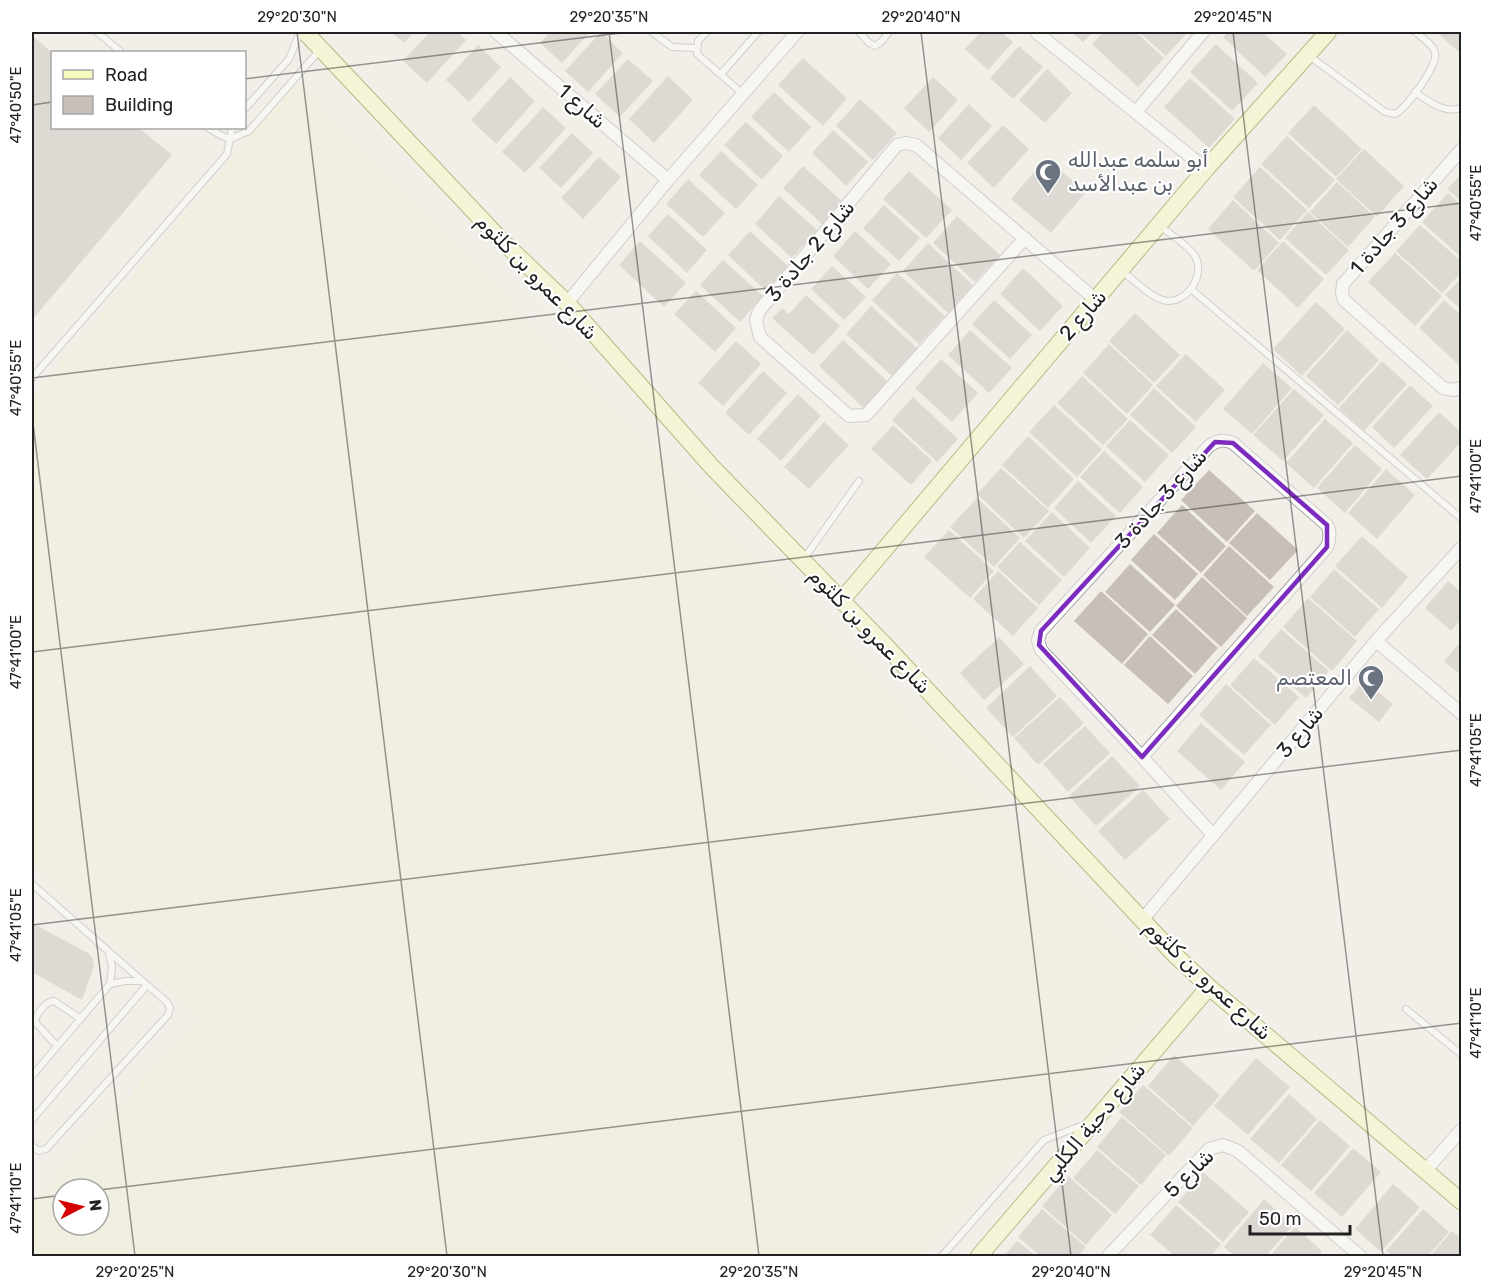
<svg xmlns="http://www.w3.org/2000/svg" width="1493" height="1288" font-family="Rubik,'Noto Naskh Arabic',sans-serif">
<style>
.farmland{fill:#eef0d5;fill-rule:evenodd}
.building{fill:#c7bfb8}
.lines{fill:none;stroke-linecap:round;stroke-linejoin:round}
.lane-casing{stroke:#a9a9a9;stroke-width:8}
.street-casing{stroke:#a9a9a9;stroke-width:14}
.secondary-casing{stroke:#707d05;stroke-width:18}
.lane{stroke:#fff;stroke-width:6}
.street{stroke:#fff;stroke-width:12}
.secondary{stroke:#f7fabf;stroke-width:16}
.marked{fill:none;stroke:#7b2cbf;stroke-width:4.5;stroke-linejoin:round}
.ticks{fill:none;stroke:#222;stroke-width:1.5;stroke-opacity:0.45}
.labels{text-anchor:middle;stroke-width:4.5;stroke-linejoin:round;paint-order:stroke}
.street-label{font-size:21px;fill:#222;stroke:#fff}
.worship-label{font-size:21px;fill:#5b616d;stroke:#fff;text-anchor:start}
.neatline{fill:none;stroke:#222;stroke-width:2}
.ticks-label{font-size:15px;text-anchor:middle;fill:#222}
</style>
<rect width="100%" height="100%" fill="#f2efe9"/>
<path class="farmland" d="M295,78L1172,991L919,1256H32V1203L200,1017L32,865V397L280,100ZM63,1189H99V1225H63Z"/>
<path class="building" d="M391,32H414L404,43Z
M430,32H457L466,40L427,83L403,61Z
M550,32H590L562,63L540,43Z
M601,32L623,53L588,92L565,71Z
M981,32H1001L1013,42L988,70L965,49Z
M1071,32H1093L1083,42Z
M1104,32H1136L1164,58L1138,87L1092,44Z
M1139,32H1188L1166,56Z
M1228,32H1262L1287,54L1265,77L1223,37Z
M1436,32H1462V51L1460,53Z
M32,35L52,53V128H139L172,155L32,320Z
M1216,44L1258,83L1232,111L1190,72Z
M478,45L501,67L469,102L446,80Z
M1019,46L1043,67L1013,99L990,78Z
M803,58L847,98L823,126L778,85Z
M628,59L653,81L620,117L595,94Z
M1047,69L1072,93L1045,123L1019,100Z
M668,76L693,100L654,143L629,119Z
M510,77L535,101L496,144L471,120Z
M933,77L958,100L929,132L904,108Z
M1190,78L1235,119L1209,148L1164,107Z
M774,92L811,127L789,152L751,117Z
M860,99L897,133L873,160L836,126Z
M969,104L992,126L961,160L938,138Z
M1314,105L1362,149L1336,177L1288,133Z
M543,107L566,128L525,173L502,152Z
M746,122L783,156L762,180L724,145Z
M1003,125L1029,149L994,188L967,163Z
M833,130L868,162L846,186L812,153Z
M572,133L593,153L561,188L539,168Z
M1287,136L1335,180L1309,208L1261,164Z
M1364,149L1404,186L1377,217L1336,179Z
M721,151L758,185L736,209L699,175Z
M599,157L621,177L583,219L561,198Z
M1046,158L1086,192L1051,233L1011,199Z
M803,166L843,202L823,225L783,188Z
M1260,167L1307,210L1280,240L1233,197Z
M909,171L952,210L926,238L883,199Z
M1462,173V202L1447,189Z
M688,179L725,213L703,237L666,204Z
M1337,182L1375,217L1348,247L1310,212Z
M1448,193L1462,206V258L1422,222Z
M779,196L817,230L792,258L755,224Z
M1233,200L1279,243L1254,271L1208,229Z
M884,205L920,238L899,261L863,228Z
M1308,212L1349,250L1326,275L1285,238Z
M668,214L707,250L687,273L648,236Z
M957,216L1000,255L975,282L933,243Z
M1420,225L1462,262V272L1442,293L1396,251Z
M750,231L788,266L766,291L728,255Z
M855,231L891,264L868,289L833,256Z
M640,241L686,283L664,307L619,265Z
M1283,241L1324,279L1298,308L1257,270Z
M928,243L973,285L948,313L903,271Z
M1395,253L1442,296L1415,326L1368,282Z
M723,260L763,296L740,322L700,285Z
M832,266L866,297L844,320L811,289Z
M1023,268L1063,306L1040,331L1000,294Z
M897,273L945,316L919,344L872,300Z
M1462,277V310L1445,295Z
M696,291L736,328L715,352L674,314Z
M806,295L840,326L813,355L772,318L782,308L789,314Z
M994,300L1032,335L1010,359L972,324Z
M1444,300L1462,316V362L1459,365L1419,328Z
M1316,302L1345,329L1302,376L1273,349Z
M871,306L918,349L892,376L846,334Z
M1135,313L1180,355L1154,383L1109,341Z
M970,330L1012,368L989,393L948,355Z
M1347,330L1379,360L1338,405L1306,376Z
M843,340L889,383L865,409L819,366Z
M736,341L761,364L723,406L698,383Z
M1109,344L1153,385L1127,414L1083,373Z
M1186,354L1225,390L1196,422L1156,386Z
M941,359L978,393L952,422L915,388Z
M1382,361L1407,384L1364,431L1339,408Z
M1263,363L1292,388L1252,434L1223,409Z
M763,371L787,393L749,435L725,413Z
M1082,376L1128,419L1103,445L1057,403Z
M1410,385L1433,406L1394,448L1372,427Z
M1154,388L1196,427L1172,453L1130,415Z
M1294,389L1324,415L1283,461L1253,435Z
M798,394L821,416L781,461L757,439Z
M913,397L958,439L937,462L892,420Z
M1054,405L1102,449L1077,477L1029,432Z
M1439,412L1462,433V441L1427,479L1400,455Z
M1325,419L1353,443L1314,488L1286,463Z
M1130,420L1169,455L1145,482L1106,446Z
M824,422L849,445L809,489L784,467Z
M893,425L932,461L911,485L871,449Z
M1028,436L1074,479L1048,508L1002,465Z
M1355,445L1382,469L1345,513L1317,488Z
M1104,451L1143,487L1120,513L1080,477Z
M1001,468L1049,511L1024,538L977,494Z
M1386,469L1415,495L1377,539L1348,513Z
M1209,470L1255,511L1227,542L1181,500Z
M1078,481L1116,516L1091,543L1054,508Z
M977,498L1020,538L994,567L950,527Z
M1182,505L1226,546L1201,573L1157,533Z
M1052,512L1090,548L1064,577L1025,541Z
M1257,513L1298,550L1270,580L1229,543Z
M949,530L994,571L970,598L924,557Z
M1154,534L1198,574L1175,600L1131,560Z
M1362,536L1408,577L1382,608L1335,566Z
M1020,542L1062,580L1039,605L997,567Z
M1229,546L1274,587L1247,616L1203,575Z
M1130,564L1175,605L1150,632L1105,592Z
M1334,569L1379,609L1355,637L1310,597Z
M998,571L1038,608L1013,636L973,599Z
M1202,577L1247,618L1221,647L1176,606Z
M1448,581L1462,593V618L1451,631L1425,608Z
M1101,591L1148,634L1122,664L1074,621Z
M1308,598L1357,641L1332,671L1283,627Z
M1176,609L1218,648L1195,674L1152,635Z
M1281,629L1329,671L1306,698L1258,656Z
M1150,636L1193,676L1168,704L1124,665Z
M999,637L1024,664L984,700L960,673Z
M1462,640V676L1444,661Z
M1254,658L1299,697L1275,725L1230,685Z
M1030,666L1057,696L1013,737L986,708Z
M1364,680L1393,704L1379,722L1349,698Z
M1226,684L1271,725L1244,755L1199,715Z
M1060,697L1084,723L1038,765L1014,738Z
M1201,723L1245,762L1221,790L1177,751Z
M1085,726L1110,753L1068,792L1043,764Z
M1112,756L1140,786L1096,826L1069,796Z
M1143,790L1170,819L1125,860L1098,831Z
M32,923L88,953L92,957L94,966L82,1000L32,972Z
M1174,1055L1220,1095L1193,1126L1148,1086Z
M1256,1058L1290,1087L1248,1135L1214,1106Z
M1143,1085L1193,1128L1169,1156L1119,1112Z
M1289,1094L1317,1119L1279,1163L1250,1139Z
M1122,1117L1166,1155L1141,1185L1097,1147Z
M1320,1120L1350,1146L1311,1191L1281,1165Z
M1353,1148L1381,1172L1342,1217L1314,1193Z
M1097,1150L1139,1186L1115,1214L1073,1178Z
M1203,1172L1249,1212L1223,1242L1178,1202Z
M1068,1176L1112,1215L1086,1245L1042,1206Z
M1393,1184L1420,1207L1381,1252L1355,1229Z
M1264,1199L1293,1225L1266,1256H1235L1224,1247Z
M1176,1205L1221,1244L1211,1256H1175L1150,1235Z
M1042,1209L1086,1247L1078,1256H1040L1018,1237Z
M1423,1209L1449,1232L1428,1256H1393L1386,1251Z
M1295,1227L1322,1251L1318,1256H1270Z
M1452,1231L1462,1239V1256H1430Z
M1017,1241L1036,1256H1004Z"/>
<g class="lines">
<g class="lane-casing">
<path id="lane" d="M97,32L121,52
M652,32L672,47L697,48
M707,32L698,41L697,54L743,94
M859,32L869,43L875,46L881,42L889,32
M1308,55L1385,112L1395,114C1407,108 1439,64 1435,52C1432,43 1421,37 1415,32
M721,74L758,32
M1415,92C1430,102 1443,114 1462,108
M244,110L289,59L300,32
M208,128L220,135L230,139L249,131L319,51
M1122,271C1134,280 1147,294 1160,299C1183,309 1207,277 1195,256C1189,246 1169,233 1160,226
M1192,290L1462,519
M32,378L227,154L232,128
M803,560L859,481
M32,884L147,985L167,1002L170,1008L168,1015L46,1149L39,1151L32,1146
M110,984L126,981H142
M1406,1009L1462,1055
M57,1046L35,1022C36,1014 46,1001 54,1001L81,1019
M32,1076L110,984L112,967L109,953
M32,1120L147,985
M942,1256L1044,1140L1086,1124"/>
</g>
<g class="street-casing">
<path id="street" d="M496,32L668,180
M1036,32L1206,169
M1136,112L1203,32
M1462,149L1343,284L1342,293L1344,300L1443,388L1454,390L1462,387
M1025,238L866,415L849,416L760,337L756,320L759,311L897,145L906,143L916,145L1096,300
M567,303L668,180L797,32
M1376,641L1462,714
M1142,757L1327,547C1330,539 1331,532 1327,525L1233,443C1224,439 1217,440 1209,446L1041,631L1038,640L1041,650L1142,757L1213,835
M1142,920L1376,641L1462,547
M1426,1170L1462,1129
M1108,1256L1209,1149L1223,1145L1238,1151L1360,1256"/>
</g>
<g class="secondary-casing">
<path id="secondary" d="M305,32L501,240L567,303L712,467L883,643L1175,955L1209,987L1462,1202
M841,601L1206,169L1328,32
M979,1256L1209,987"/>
</g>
<use href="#lane" class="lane"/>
<use href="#street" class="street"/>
<use href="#secondary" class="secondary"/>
</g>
<path d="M0 0H1493V1288H0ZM1215,442L1233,443L1327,525V547L1142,757L1039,645L1041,631Z" fill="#f2efe9" fill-opacity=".55" fill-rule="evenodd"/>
<path class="marked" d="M1215,442L1233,443L1327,525V547L1142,757L1039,645L1041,631Z"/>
<path class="ticks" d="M297,32L447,1256M609,32L759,1256M921,32L1071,1256M1233,32L1383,1256M244,79L629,32M32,105L52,102M32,378L1462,203M32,415L135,1256M32,652L1462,476M32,925L1462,750M99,1190L1462,1023M32,1199L63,1195"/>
<defs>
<g id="mosque-pin" transform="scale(1.35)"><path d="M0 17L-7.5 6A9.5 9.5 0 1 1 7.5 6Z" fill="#6b7280" stroke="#fff"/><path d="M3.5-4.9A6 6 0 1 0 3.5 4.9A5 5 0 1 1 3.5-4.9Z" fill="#fff"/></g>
</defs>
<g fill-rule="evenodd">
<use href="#mosque-pin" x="1048" y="172"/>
<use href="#mosque-pin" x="1371" y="678"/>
</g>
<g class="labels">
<g class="street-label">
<text transform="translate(582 106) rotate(41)" y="7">شارع 1</text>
<text transform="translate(1394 226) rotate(-49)" y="7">شارع 3 جادة 1</text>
<text transform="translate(810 251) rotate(-50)" y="7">شارع 2 جادة 3</text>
<text transform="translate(537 277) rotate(46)" y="7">شارع عمرو بن كلثوم</text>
<text transform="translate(1083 315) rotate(-49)" y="7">شارع 2</text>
<text transform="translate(1161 499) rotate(-48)" y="7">شارع 3 جادة 3</text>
<text transform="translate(870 631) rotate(46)" y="7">شارع عمرو بن كلثوم</text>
<text transform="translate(1300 732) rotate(-50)" y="7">شارع 3</text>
<text transform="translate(1208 980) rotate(43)" y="7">شارع عمرو بن كلثوم</text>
<text transform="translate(1094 1122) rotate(-50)" y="7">شارع دحية الكلبي</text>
<text transform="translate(1189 1173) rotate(-44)" y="7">شارع 5</text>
</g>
<g class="worship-label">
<text x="1068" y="167">أبو سلمه عبدالله<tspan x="1068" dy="24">بن عبدالأسد</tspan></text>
<text x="1352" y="685" text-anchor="end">المعتصم</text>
</g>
</g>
<rect width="1493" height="1288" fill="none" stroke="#ffffff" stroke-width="66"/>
<rect x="51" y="51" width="195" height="78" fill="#ffffff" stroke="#a7a7a7" stroke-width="1.5"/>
<rect x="63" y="70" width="30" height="9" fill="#f7fabf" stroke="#a7a7a7" stroke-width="1.5"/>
<text x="105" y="81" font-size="18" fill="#222222">Road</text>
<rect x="63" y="96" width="30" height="18" fill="#c7bfb8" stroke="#a7a7a7" stroke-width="1.5"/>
<text x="105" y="111" font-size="18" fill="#222222">Building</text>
<g transform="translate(81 1207) rotate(83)"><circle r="28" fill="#ffffff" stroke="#a7a7a7" stroke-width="1.5"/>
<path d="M0-4.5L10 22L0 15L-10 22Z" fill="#d40000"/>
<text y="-9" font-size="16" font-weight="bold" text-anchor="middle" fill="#222222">N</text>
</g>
<path d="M1250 1225v9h100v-9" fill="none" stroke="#222222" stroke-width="3"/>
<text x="1259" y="1225" font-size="18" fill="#222222" stroke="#ffffff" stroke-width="4.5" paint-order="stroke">50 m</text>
<rect x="33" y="33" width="1427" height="1222" class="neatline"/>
<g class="ticks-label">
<text x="297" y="22">29°20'30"N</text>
<text x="609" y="22">29°20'35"N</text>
<text x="921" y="22">29°20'40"N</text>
<text x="1233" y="22">29°20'45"N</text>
<text transform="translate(16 105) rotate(-90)" y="5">47°40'50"E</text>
<text transform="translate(1476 203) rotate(-90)" y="5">47°40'55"E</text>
<text transform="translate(16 378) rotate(-90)" y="5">47°40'55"E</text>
<text transform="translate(1476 476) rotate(-90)" y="5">47°41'00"E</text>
<text transform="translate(16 652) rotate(-90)" y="5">47°41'00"E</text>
<text transform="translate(1476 750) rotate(-90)" y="5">47°41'05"E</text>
<text transform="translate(16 925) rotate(-90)" y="5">47°41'05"E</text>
<text transform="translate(1476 1023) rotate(-90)" y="5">47°41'10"E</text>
<text transform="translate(16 1198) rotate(-90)" y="5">47°41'10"E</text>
<text x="135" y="1277">29°20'25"N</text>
<text x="447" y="1277">29°20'30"N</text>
<text x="759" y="1277">29°20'35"N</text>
<text x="1071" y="1277">29°20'40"N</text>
<text x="1383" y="1277">29°20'45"N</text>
</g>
</svg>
